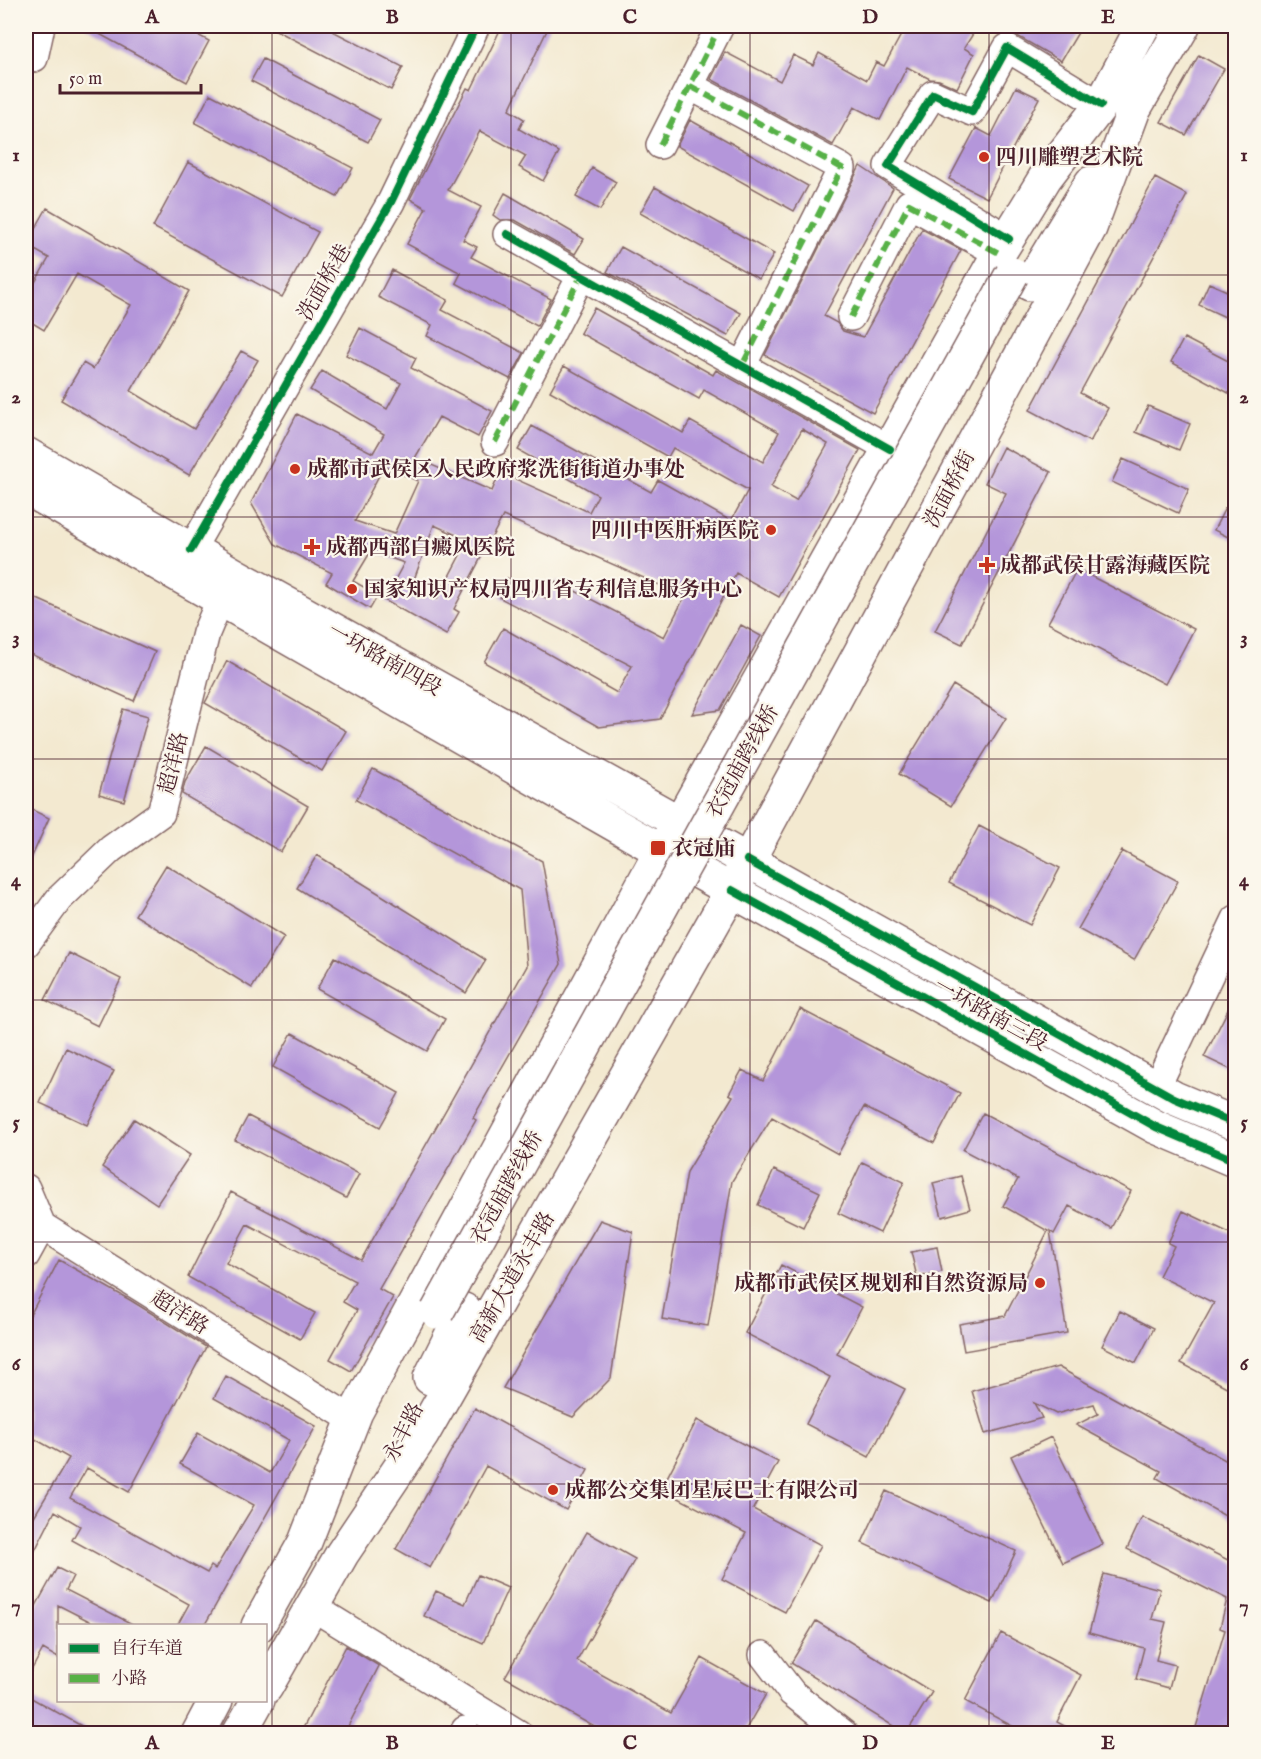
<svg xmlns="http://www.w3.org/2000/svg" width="1261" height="1759" font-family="'IM FELL English','Noto Serif SC',serif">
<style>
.building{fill:#b496da;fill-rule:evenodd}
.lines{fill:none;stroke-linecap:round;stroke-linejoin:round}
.minor-casing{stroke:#856665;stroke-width:30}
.major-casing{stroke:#856665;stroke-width:36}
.minor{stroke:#fff;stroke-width:27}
.major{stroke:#fff;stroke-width:33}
.major-bridge-casing{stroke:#856665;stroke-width:36;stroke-linecap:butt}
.major-bridge{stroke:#fff;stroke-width:33}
.quiet{stroke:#57b146;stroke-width:6;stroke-dasharray:12 6;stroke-linecap:butt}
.cycleway-casing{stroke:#fbf7ec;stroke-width:11}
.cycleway{stroke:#00873e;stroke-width:8}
.grid{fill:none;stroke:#4a1f2b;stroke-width:1.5;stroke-opacity:0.55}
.poi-dot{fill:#c8321e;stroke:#fbf7ec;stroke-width:2}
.labels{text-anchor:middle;stroke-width:4.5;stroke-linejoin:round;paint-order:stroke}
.poi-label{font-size:21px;font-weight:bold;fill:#4a1f2b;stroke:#fbf7ec;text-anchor:start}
.street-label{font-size:21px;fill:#4a1f2b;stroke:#fbf7ec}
.neatline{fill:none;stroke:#4a1f2b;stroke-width:2}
.grid-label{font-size:20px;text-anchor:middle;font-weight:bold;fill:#4a1f2b}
</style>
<rect width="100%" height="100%" fill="#fbf7ec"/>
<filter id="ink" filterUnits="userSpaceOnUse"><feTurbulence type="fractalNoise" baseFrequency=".0167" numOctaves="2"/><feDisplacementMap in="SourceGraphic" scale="12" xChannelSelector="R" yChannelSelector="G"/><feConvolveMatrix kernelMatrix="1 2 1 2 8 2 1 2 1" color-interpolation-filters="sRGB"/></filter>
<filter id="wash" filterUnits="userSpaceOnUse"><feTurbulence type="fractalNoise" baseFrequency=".008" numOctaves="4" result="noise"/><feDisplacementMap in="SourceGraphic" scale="24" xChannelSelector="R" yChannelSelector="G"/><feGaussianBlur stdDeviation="1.35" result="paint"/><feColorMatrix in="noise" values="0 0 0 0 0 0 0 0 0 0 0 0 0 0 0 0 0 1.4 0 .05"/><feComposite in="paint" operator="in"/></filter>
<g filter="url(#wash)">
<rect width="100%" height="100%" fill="#f3e9d0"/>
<g id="blocks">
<path class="building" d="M85,26H181L209,41L187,82Z
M268,26H323L403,67L391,90Z
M502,26H549L509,110L524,119L519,129L559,152L543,181L519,167L526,156L480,131L448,190L481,207L463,240L477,247L471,257L551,299L537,326L456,283L461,273L407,244L426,208L410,199L467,88L471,90Z
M906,26H978L964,48L974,54L957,88L939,80L930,79L907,67L880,120L854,107L833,145L711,79L725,52L780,81L793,55L813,65L819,53L867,80L876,62L884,66Z
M1000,26H1082L1061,61Z
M1199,55L1224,69L1186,135L1161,122Z
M263,59L380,120L368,142L251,81Z
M1016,87L1039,98L987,198L949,179L976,128L991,136Z
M210,94L353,168L337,197L195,123Z
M690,120L808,186L794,211L677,146Z
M188,162L318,232L282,297L153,227Z
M860,166L893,188L824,316L837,323L843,331L863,337L922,229L961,250L873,413L765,355Z
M592,168L616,182L600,210L576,197Z
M1155,178L1187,195L1080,393L1108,408L1090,442L1030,410Z
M655,187L774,254L759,279L640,213Z
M505,193L584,239L575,254L515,220H500L493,215Z
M47,208L189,291L131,391L194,429L241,351L258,360L189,475L61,400L83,363L93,369L131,305L77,274L44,330L26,319V298L49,258L26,245Z
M621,247L741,313L728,336L607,272Z
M392,270L448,300L442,310L524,353L510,379L427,336L432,325L378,297Z
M1209,283L1236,295V322L1199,305Z
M594,308L713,375L716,370L860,450L779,597L736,573L660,719L599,727L484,662L503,628L617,693L632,666L500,598L507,578L548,599L556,581L664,637L685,596L503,516L454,609L459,612L446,635L384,600L404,563L371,551L353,581L378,595L370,609L326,583L332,573L275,544L251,503L297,414L373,453L384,434L310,390L322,371L387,409L401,383L346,355L360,328L416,358L411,368L492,411L478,437L439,417L415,458L492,491L500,472L589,512L598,495L518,450L532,426L651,492L658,480L731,521L748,490L673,448L668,457L550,391L564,366L683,433L690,421L763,462L779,432L704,390L699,399L580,333ZM802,429L828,444L796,501L771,487ZM384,466L418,481L394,534L355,521ZM434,525L468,540L437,599L412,585Z
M1184,338L1236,365V397L1171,362Z
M1148,406L1190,424L1179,450L1136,432Z
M1003,447L1051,472L962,644L935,631L1006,493L985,483Z
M1123,459L1189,489L1178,513L1112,482Z
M1225,508L1236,513V541L1214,530Z
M1077,569L1194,629L1165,684L1048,623Z
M26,594L155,652L134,701L26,652Z
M741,625L761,636L720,710L692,714Z
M227,661L346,731L322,771L205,703Z
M953,685L1006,718L951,806L899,774Z
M123,709L148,716L124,801L99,794Z
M206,746L308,806L281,852L182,794L185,782Z
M373,769L542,861L561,964L473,1118L476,1120L379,1289L393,1297L351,1371L330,1359L357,1310L343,1302L355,1281L247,1224L226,1263L315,1313L300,1339L188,1277L231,1192L361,1260L527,966L520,890L356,800Z
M26,807L49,818L26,870Z
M979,826L1060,868L1030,925L949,883Z
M1122,851L1178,881L1134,960L1078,929Z
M317,855L486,960L466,993L297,888Z
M166,865L284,937L252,988L135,915Z
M69,953L121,979L98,1026L45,1000Z
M335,957L445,1019L427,1051L317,989Z
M1236,994V1072L1204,1057Z
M800,1009L960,1093L934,1143L864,1107L838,1154L772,1117L732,1181L708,1326L662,1319L687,1172L733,1096L729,1094L742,1070L763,1081Z
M292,1033L399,1093L380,1127L273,1067Z
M66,1048L114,1071L87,1125L40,1103Z
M983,1113L1131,1191L1111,1228L1069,1206L1054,1234L1050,1231L1067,1333L964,1351L959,1324L1005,1316L1048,1231L1003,1206L1018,1179L963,1150Z
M248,1116L359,1174L346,1198L235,1140Z
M134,1119L190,1155L157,1204L102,1167Z
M862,1162L904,1182L880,1233L838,1213Z
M774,1170L820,1192L803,1227L758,1205Z
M961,1176L970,1209L942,1217L933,1183Z
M1183,1211L1236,1236V1392L1181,1363L1214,1303L1159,1276L1174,1246L1168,1243Z
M600,1220L633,1232L611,1378L573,1417L503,1388Z
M937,1247L942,1272L917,1277L911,1252Z
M59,1260L130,1300L206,1347L129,1492L87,1468L70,1498L207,1573L211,1566L215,1569L254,1505L180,1464L198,1433L270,1473L289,1440L214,1398L226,1376L316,1426L204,1626H177L189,1604L72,1540L80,1526L55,1511L26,1568V1516L32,1520L69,1458L26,1434V1323Z
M781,1265L862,1307L837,1354L905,1389L869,1457L806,1424L830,1377L745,1333Z
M1120,1311L1154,1328L1136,1363L1102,1346Z
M1058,1367L1236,1466V1522L1157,1478L1161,1471L1076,1425L1098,1414L1094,1404L1056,1414L1034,1403L1042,1418L985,1434L972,1391Z
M475,1408L588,1470L566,1510L486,1466L430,1568L396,1549Z
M697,1420L778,1462L753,1509L821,1545L785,1612L722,1579L746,1533L661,1489Z
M1051,1437L1103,1544L1063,1563L1011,1456Z
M886,1491L1016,1551L992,1603L862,1543Z
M1142,1517L1236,1564V1714L1230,1734H1194L1225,1630L1220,1628L1227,1599L1127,1549Z
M587,1532L635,1559L577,1661L671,1713L702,1658L766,1694L743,1734H607L505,1677Z
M57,1568L73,1576L66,1590L136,1626H99L58,1605V1658L43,1649L26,1680V1624Z
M1104,1574L1160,1589L1152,1619L1166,1622L1156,1660L1175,1665L1169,1688L1136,1679L1144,1648L1089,1633Z
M478,1575L508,1588L483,1643L424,1616L436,1591L465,1604Z
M816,1621L932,1692L906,1734L791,1663Z
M1001,1633L1081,1675L1057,1722L1079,1734H1027L965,1701Z
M346,1646L379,1666L344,1734H300Z
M26,1695L96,1734H26Z"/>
</g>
</g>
<g filter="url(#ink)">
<use href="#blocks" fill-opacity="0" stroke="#856665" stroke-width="1.5"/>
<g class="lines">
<g class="minor-casing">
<path id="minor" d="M34,58L41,26
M690,86L842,168L742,366
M660,145L720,26
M507,234L890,449
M1009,239L888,166L933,94L972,112L1007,48L1101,105
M851,317L909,204L993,250
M495,442L581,276
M191,550L391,202L476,26
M26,944L59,899L111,849L161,813L206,633L220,600
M1158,1084L1236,919
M26,1188L42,1226L353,1420
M26,1255L42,1226
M311,1606L519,1734
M763,1655L792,1693L844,1734
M463,1734L465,1730"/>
</g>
<g class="major-casing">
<path id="major" d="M1030,284L1091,183
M26,454L235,575L1174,1098L1236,1124
M26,488L661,851L1156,1127L1236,1161
M430,1378L464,1310
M258,1626L305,1542L356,1412L661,851L680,822L999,253L1045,178L1101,105L1143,26
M266,1687L342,1554L422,1435L732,890L1090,228L1134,109L1183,26
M198,1734L216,1700
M239,1734L258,1700"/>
</g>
<use href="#minor" class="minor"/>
<use href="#major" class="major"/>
<g class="major-bridge-casing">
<path id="major-bridge" d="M437,1312L1012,274"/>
</g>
<use href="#major-bridge" class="major-bridge"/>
<path class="quiet" d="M690,86L842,168L742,366
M660,145L720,26
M851,317L909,204L999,253
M495,442L581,276"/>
<g class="cycleway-casing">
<path id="cycleway" d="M507,234L890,449
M1009,239L888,166L933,94L972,112L1007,48L1101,105
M191,550L391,202L476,26
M747,860L1174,1098L1236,1124
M732,890L1156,1127L1236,1161"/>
</g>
<use href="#cycleway" class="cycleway"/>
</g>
</g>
<path class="grid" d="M272,26V1734M511,26V1734M750,26V1734M989,26V1734M26,275H1236M26,517H1236M26,759H1236M26,1000H1236M26,1242H1236M26,1484H1236"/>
<g class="poi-dot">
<circle cx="984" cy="157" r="6"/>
<circle cx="295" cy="469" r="6"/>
<circle cx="771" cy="530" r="6"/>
<path d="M309 538h6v6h6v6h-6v6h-6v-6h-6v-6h6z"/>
<path d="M984 556h6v6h6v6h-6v6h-6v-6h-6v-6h6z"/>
<circle cx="352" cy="589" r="6"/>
<rect x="650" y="840" width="16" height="16" rx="3"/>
<circle cx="1040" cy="1283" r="6"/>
<circle cx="553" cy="1490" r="6"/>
</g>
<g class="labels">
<g class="poi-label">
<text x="996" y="164">四川雕塑艺术院</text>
<text x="307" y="476">成都市武侯区人民政府浆洗街街道办事处</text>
<text x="759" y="537" text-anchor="end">四川中医肝病医院</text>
<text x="326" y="554">成都西部白癜风医院</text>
<text x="1000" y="572">成都武侯甘露海藏医院</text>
<text x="364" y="596">国家知识产权局四川省专利信息服务中心</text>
<text x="672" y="855">衣冠庙</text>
<text x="1028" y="1290" text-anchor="end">成都市武侯区规划和自然资源局</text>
<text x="565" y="1497">成都公交集团星辰巴士有限公司</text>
</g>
<g class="street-label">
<text transform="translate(324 282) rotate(-60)" y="7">洗面桥巷</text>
<text transform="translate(949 489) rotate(-62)" y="7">洗面桥街</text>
<text transform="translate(385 659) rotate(29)" y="7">一环路南四段</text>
<text transform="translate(742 761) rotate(-61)" y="7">衣冠庙跨线桥</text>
<text transform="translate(173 763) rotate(-76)" y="7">超洋路</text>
<text transform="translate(991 1014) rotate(29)" y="7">一环路南三段</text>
<text transform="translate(506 1187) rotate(-61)" y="7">衣冠庙跨线桥</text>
<text transform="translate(512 1277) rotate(-60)" y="7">高新大道永丰路</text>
<text transform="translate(180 1312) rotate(32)" y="7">超洋路</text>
<text transform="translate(403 1432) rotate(-63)" y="7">永丰路</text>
</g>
</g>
<rect width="1261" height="1759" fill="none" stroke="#fbf7ec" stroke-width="66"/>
<rect x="57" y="1624" width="210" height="78" fill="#fbf7ec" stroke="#b4a19f" stroke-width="1.5"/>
<rect x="69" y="1644" width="30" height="9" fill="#00873e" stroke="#b4a19f" stroke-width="1.5"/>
<text x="111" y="1654" font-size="18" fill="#4a1f2b">自行车道</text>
<rect x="69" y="1674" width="30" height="9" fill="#57b146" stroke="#b4a19f" stroke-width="1.5"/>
<text x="111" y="1684" font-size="18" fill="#4a1f2b">小路</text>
<path d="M60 84v9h141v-9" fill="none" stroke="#4a1f2b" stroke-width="3"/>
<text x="69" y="84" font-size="18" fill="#4a1f2b" stroke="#fbf7ec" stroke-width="4.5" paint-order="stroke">50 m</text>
<rect x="33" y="33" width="1195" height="1693" class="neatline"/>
<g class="grid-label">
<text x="152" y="23">A</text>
<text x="392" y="23">B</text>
<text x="630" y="23">C</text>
<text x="870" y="23">D</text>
<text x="1108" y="23">E</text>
<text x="16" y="161">1</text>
<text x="1244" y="161">1</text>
<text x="16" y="403">2</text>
<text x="1244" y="403">2</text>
<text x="16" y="644">3</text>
<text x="1244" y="644">3</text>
<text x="16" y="886">4</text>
<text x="1244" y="886">4</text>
<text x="16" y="1128">5</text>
<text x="1244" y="1128">5</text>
<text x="16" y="1370">6</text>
<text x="1244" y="1370">6</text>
<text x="16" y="1612">7</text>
<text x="1244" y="1612">7</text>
<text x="152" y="1749">A</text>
<text x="392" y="1749">B</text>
<text x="630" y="1749">C</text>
<text x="870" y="1749">D</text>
<text x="1108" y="1749">E</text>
</g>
</svg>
